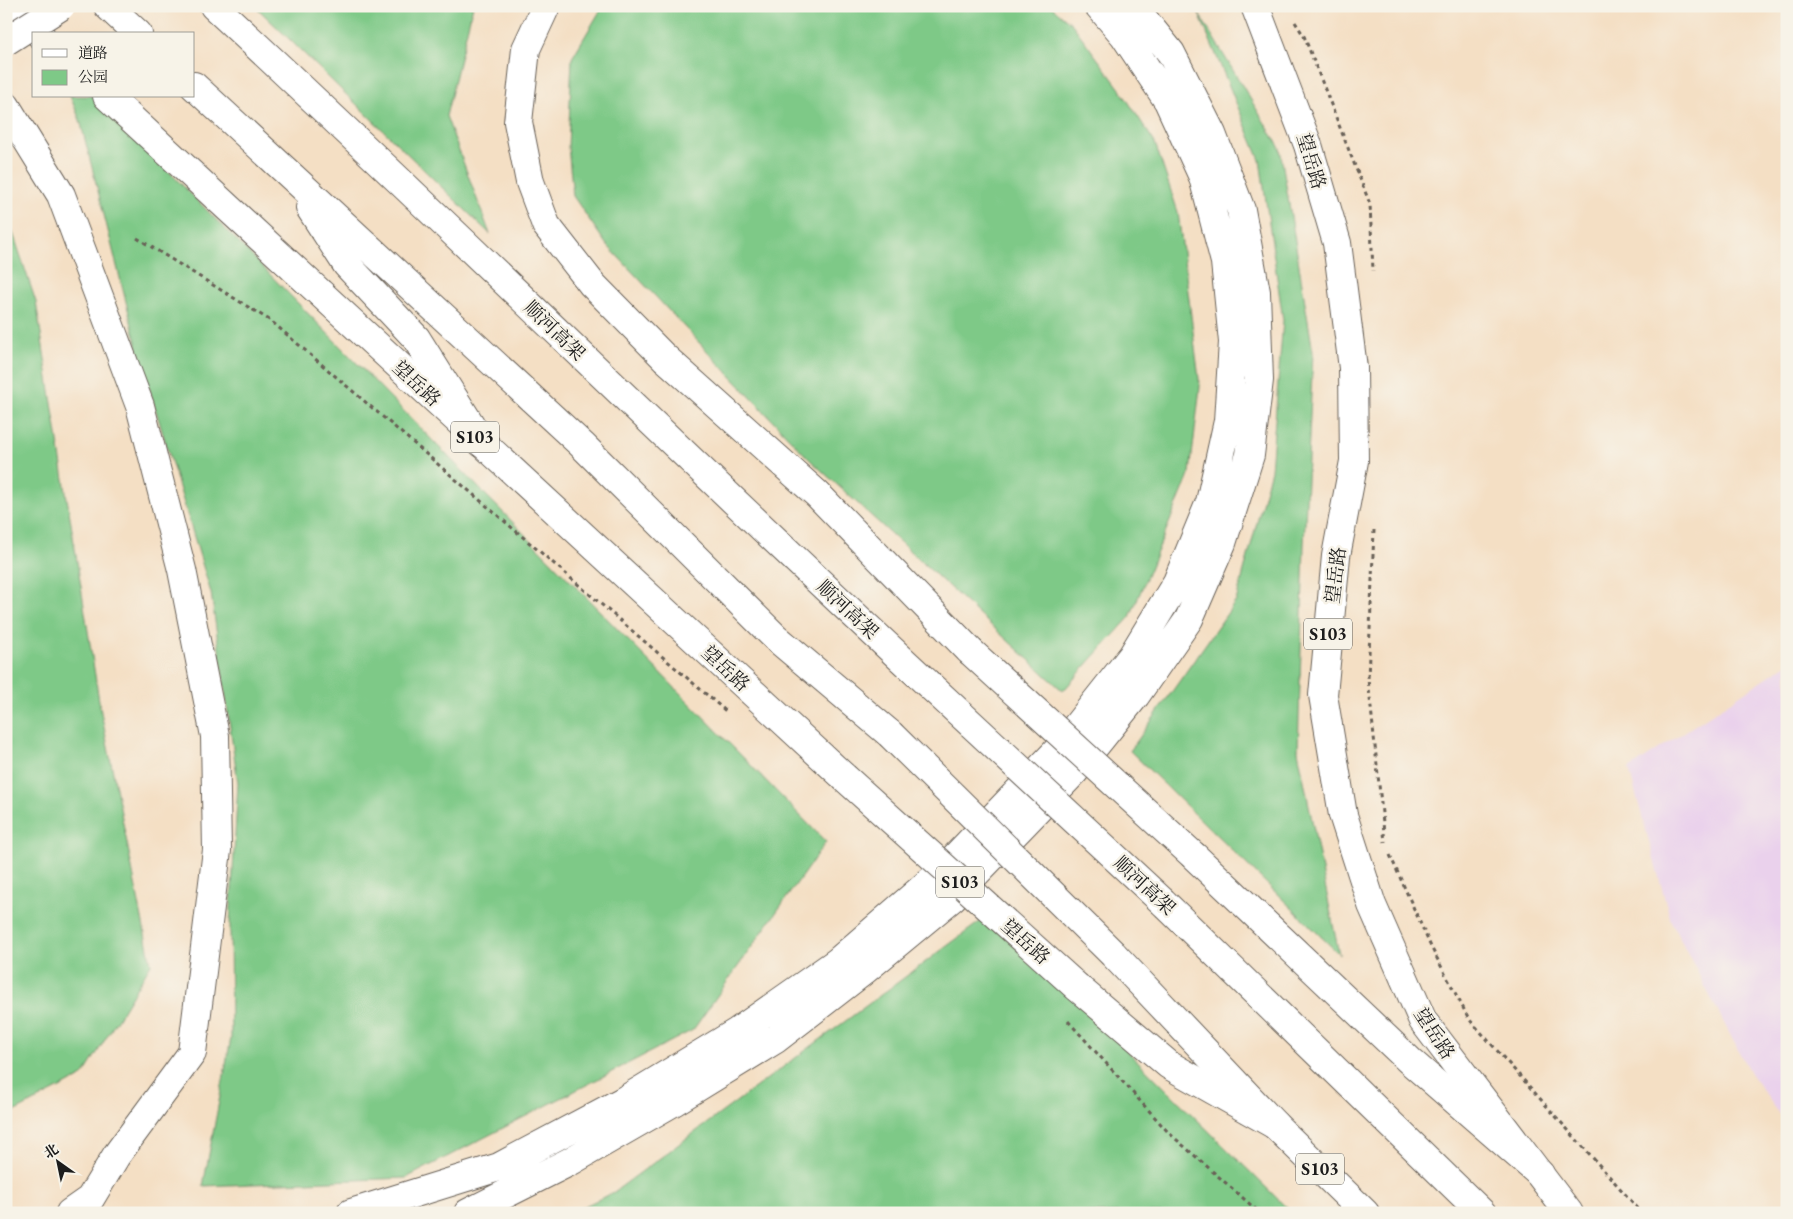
<svg xmlns="http://www.w3.org/2000/svg" width="1793" height="1219" font-family="'EB Garamond','Noto Serif SC',serif">
<style>
.built{fill:#ead1ec}
.green{fill:#7ec987;stroke:#4d7252}
.lines{fill:none;stroke-linecap:round;stroke-linejoin:round}
.primary-casing{stroke:#686057;stroke-width:30}
.highway-casing{stroke:#686057;stroke-width:30}
.path{stroke:#686057;stroke-width:3;stroke-dasharray:4 4;stroke-linecap:butt}
.primary{stroke:#fff;stroke-width:28}
.highway{stroke:#fff;stroke-width:28}
.primary-bridge-casing{stroke:#686057;stroke-width:30;stroke-linecap:butt}
.highway-bridge-casing{stroke:#686057;stroke-width:30;stroke-linecap:butt}
.primary-bridge{stroke:#fff;stroke-width:28}
.highway-bridge{stroke:#fff;stroke-width:28}
.labels{text-anchor:middle;stroke-width:5;stroke-linejoin:round;paint-order:stroke}
.shield{fill:#f7f3e8;stroke:#5e5c59;stroke-width:1}
.shield-label{font-size:18px;font-weight:bold;fill:#1c1c1c}
.street-label{font-size:19px;fill:#1c1c1c;stroke:#f7f3e8}
</style>
<rect width="100%" height="100%" fill="#f7f3e8"/>
<filter id="ink" filterUnits="userSpaceOnUse"><feTurbulence type="fractalNoise" baseFrequency=".02" numOctaves="2"/><feDisplacementMap in="SourceGraphic" scale="10" xChannelSelector="R" yChannelSelector="G"/><feConvolveMatrix kernelMatrix="1 2 1 2 8 2 1 2 1" color-interpolation-filters="sRGB"/></filter>
<filter id="wash" filterUnits="userSpaceOnUse"><feTurbulence type="fractalNoise" baseFrequency=".0096" numOctaves="4" result="noise"/><feDisplacementMap in="SourceGraphic" scale="20" xChannelSelector="R" yChannelSelector="G"/><feGaussianBlur stdDeviation="1.12" result="paint"/><feColorMatrix in="noise" values="0 0 0 0 0 0 0 0 0 0 0 0 0 0 0 0 0 1.4 0 .05"/><feComposite in="paint" operator="in"/></filter>
<g filter="url(#wash)">
<rect width="100%" height="100%" fill="#f4dfc4"/>
<path class="built" d="M1787,664V1124L1750,1073L1671,921L1629,769Z"/>
<path class="green" d="M255,6H473L446,116L490,234Z
M603,6H1051L1072,24L1120,89L1155,143L1178,212L1200,387L1190,473L1130,617L1063,691L809,459L606,244L573,196L568,147L572,58Z
M1199,14L1280,148L1313,352L1304,545L1298,751L1339,954L1130,751L1236,601L1271,470L1283,320L1260,160Z
M70,96H95L826,842L693,1030L406,1178L203,1186L231,1038L230,923L238,783L211,593L141,361L80,120Z
M6,212L36,302L100,707L151,964L83,1076L6,1116Z
M989,915L1292,1213H570L614,1192Z"/>
</g>
<g filter="url(#ink)">
<g class="lines">
<g class="primary-casing">
<path id="primary" d="M10,6L40,34
M1255,6L1308,145L1337,243L1353,368L1354,461L1336,556L1323,695L1343,815L1372,905L1423,1021L1569,1213
M107,96L844,777
M1077,987L1169,1065L1275,1125L1365,1213"/>
</g>
<g class="highway-casing">
<path id="highway" d="M108,6L138,34
M214,6C454,229 686,459 926,682
M546,6L526,49L518,122L530,182L546,225L592,284L664,357L817,494L970,651
M194,86L582,445L775,637L890,734
M6,106L61,195L140,406L182,570L215,736L217,850L192,1053L116,1156L90,1199L70,1213
M310,208L347,265L416,338L482,443
M1194,856L1410,1061L1540,1174
M1163,902L1482,1213
M1113,954L1275,1125
M351,1213L499,1167L623,1101L737,1032L837,962L942,871L1056,752L1132,656L1177,582L1210,502L1228,421L1233,342L1225,262L1203,177L1168,101L1124,35L1099,6
M468,1213L571,1161L675,1101L776,1039L860,974L952,898L1074,772L1136,695L1189,619L1222,543L1250,455L1259,380L1256,292L1241,210L1212,134L1171,53L1133,6"/>
</g>
<path class="path" d="M1295,22L1304,36L1370,204L1373,271
M137,238L271,321L728,713
M1374,530L1368,679L1385,842
M1390,855L1431,947L1469,1019L1642,1213
M1068,1021L1169,1133L1260,1213"/>
<use href="#primary" class="primary"/>
<use href="#highway" class="highway"/>
<g class="primary-bridge-casing">
<path id="primary-bridge" d="M844,777L1077,987"/>
</g>
<g class="highway-bridge-casing">
<path id="highway-bridge" d="M6,41L61,6
M970,651L1194,856
M926,682L1163,902
M890,734L1113,954"/>
</g>
<use href="#primary-bridge" class="primary-bridge"/>
<use href="#highway-bridge" class="highway-bridge"/>
</g>
</g>
<g class="labels">
<g class="shield">
<rect x="451" y="421.5" width="48" height="31" rx="4"/>
<rect x="1304" y="618.5" width="48" height="31" rx="4"/>
<rect x="936" y="866.5" width="48" height="31" rx="4"/>
<rect x="1296" y="1153.5" width="48" height="31" rx="4"/>
</g>
<g class="shield-label">
<text x="475" y="443">S103</text>
<text x="1328" y="640">S103</text>
<text x="960" y="888">S103</text>
<text x="1320" y="1175">S103</text>
</g>
<g class="street-label">
<text transform="translate(1312 161) rotate(73)" y="7">望岳路</text>
<text transform="translate(555 330) rotate(44)" y="7">顺河高架</text>
<text transform="translate(417 383) rotate(43)" y="7">望岳路</text>
<text transform="translate(1335 575) rotate(-83)" y="7">望岳路</text>
<text transform="translate(848 609) rotate(43)" y="7">顺河高架</text>
<text transform="translate(726 668) rotate(43)" y="7">望岳路</text>
<text transform="translate(1145 885) rotate(43)" y="7">顺河高架</text>
<text transform="translate(1026 941) rotate(42)" y="7">望岳路</text>
<text transform="translate(1435 1033) rotate(57)" y="7">望岳路</text>
</g>
</g>
<rect width="1793" height="1219" fill="none" stroke="#f7f3e8" stroke-width="25"/>
<rect x="32" y="32" width="162" height="65" fill="#f7f3e8" stroke="#9f9d96"/>
<rect x="42" y="49" width="25" height="8" fill="#ffffff" stroke="#9f9d96"/>
<text x="78" y="58" font-size="15" fill="#1c1c1c">道路</text>
<rect x="42" y="70" width="25" height="15" fill="#7ec987" stroke="#9f9d96"/>
<text x="78" y="82" font-size="15" fill="#1c1c1c">公园</text>
<g transform="translate(58 1162) rotate(327)" stroke="#f7f3e8" stroke-width="4" paint-order="stroke">
<path d="M0-4L9 19L0 12L-9 19Z" fill="#1c1c1c"/>
<text y="-8" font-size="14" font-weight="bold" text-anchor="middle" fill="#1c1c1c">北</text>
</g>
</svg>
